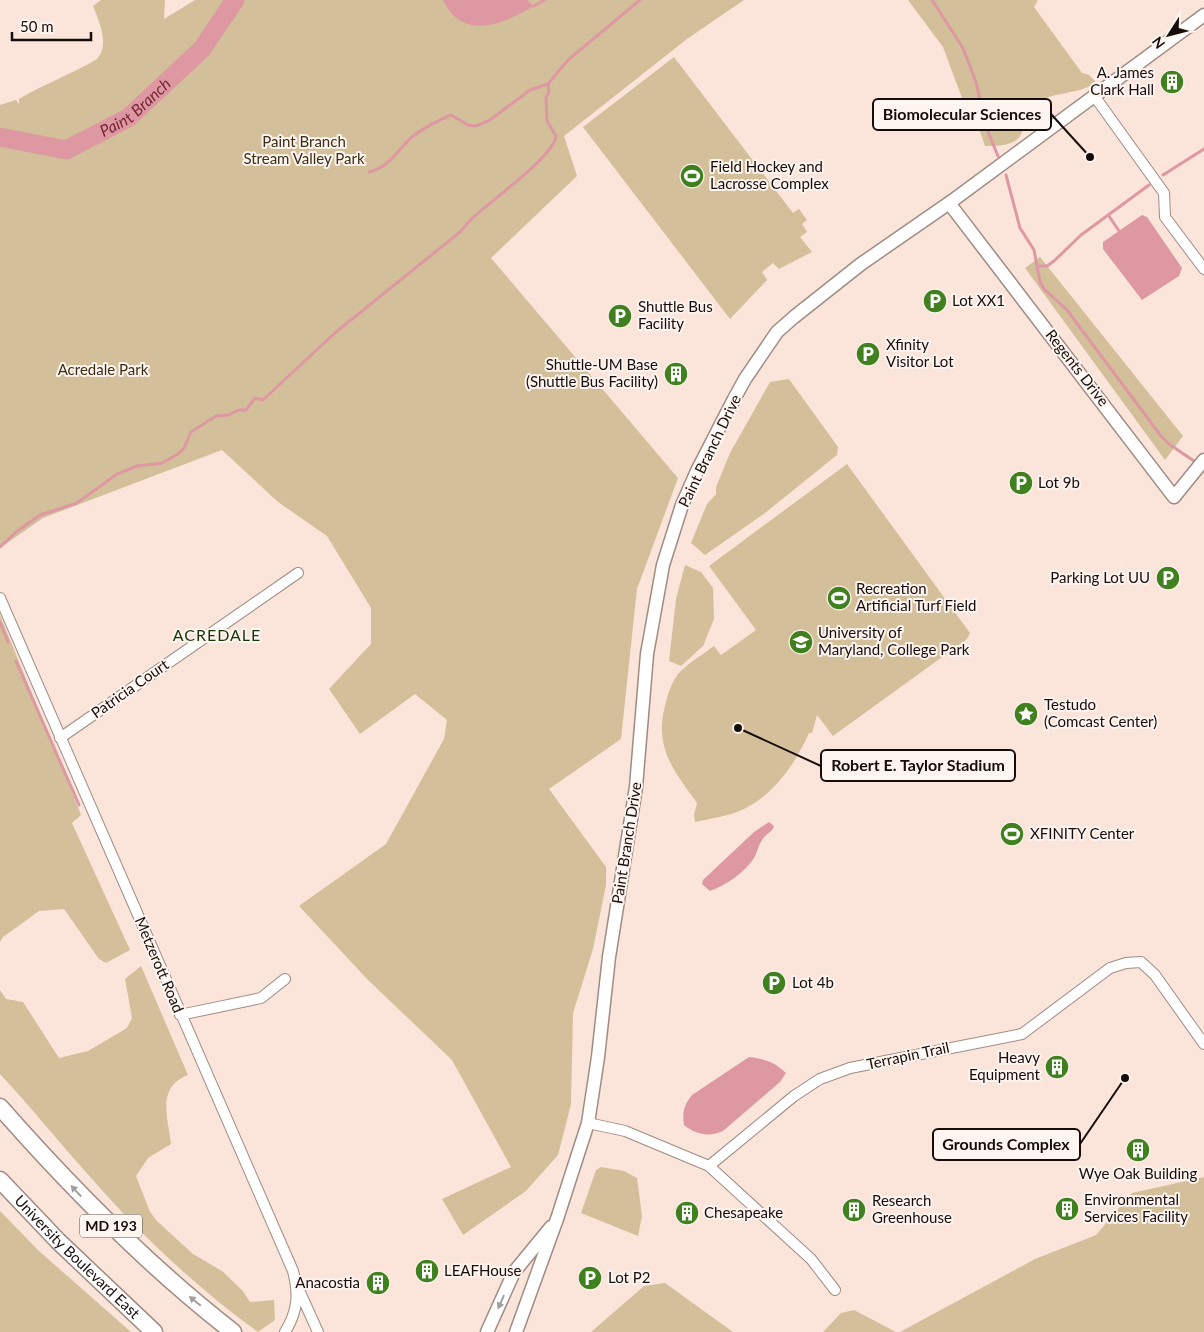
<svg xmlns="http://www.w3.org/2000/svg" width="1204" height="1332" font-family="Lato,sans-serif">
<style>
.green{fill:#d3c09b}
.water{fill:#de98a1}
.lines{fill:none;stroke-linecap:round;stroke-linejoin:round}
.stream{stroke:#de98a1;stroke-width:3}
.river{stroke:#de98a1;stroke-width:19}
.minor-casing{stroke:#a08b82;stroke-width:12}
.tertiary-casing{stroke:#a08b82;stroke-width:15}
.primary-casing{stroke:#a08b82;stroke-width:19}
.minor{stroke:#fff;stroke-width:10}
.tertiary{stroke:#fff;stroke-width:12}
.primary{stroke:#fff;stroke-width:16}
.oneway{fill:#a19e9d}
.labels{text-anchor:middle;stroke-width:4;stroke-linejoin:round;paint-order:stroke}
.shield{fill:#fef4f0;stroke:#5b524f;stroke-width:1}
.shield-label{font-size:14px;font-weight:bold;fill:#150d0a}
.poi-label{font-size:15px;fill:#150d0a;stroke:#fef4f0;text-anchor:start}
.park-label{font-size:15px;fill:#3c2e13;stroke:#fef4f0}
.street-label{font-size:15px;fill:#150d0a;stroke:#fef4f0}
.water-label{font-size:16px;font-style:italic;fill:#762437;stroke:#fef4f0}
.neighbourhood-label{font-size:16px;letter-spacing:1px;fill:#173607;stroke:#fef4f0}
.leader{fill:none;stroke:#150d0a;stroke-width:2}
.callout-dot{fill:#150d0a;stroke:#fef4f0;stroke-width:2}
.callout{fill:#fef4f0;stroke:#150d0a;stroke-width:2}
.callout-label{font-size:16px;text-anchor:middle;font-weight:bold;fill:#150d0a}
</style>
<rect width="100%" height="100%" fill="#fbe4d9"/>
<path class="green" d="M101,0H165L164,19L195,0H744L687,39L564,136L577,176L491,258L678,478L637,589L621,739L549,789L606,867V885L593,949L573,1013L571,1104L558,1155L526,1191L463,1235L442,1199L511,1167L452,1060L368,980L299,906L386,844L444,739L447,720L415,694L360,734L329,689L371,644V608L327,536L278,502L222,450L43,518L0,548V105L16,100L19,104V99C44,84 72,74 97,59C110,45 99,21 93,6Z
M908,0H1038L1034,7L1082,73L1089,75L1096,82C1078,96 1052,90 1035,105C1023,117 1027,119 1022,132C1017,147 997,146 985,146L977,123L972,125L943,47Z
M674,57L793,213L799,209L807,220L802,224L807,232L800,237L812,252L779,269L773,263L762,272L767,280L730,319L583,127Z
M1040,257L1183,436L1165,460L1025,268Z
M789,379L838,447L837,455L765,513L705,555L691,543L707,504L716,494V487L730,453L770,382Z
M847,464L970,633L967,639L833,736L817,715L812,733H809C794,766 772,798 737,812C724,817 708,819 695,822L694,815L697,803C673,770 653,746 666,702C668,693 672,682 678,674C688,663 702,655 714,646L721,655L756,630L709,566Z
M685,565L701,572L713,588L714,619L703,646L681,666L669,661L676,599Z
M0,615L81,815L72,823L130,950L106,963L99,959L64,909L39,911L3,937L0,942Z
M141,966L188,1075C156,1087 168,1118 171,1144L148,1158L136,1176L150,1212L157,1221L193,1254L222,1271L242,1290L250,1302L274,1300L275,1320L258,1332C197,1288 142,1236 93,1180C61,1145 32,1108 0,1074V990L6,999L23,1002L59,1058L88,1051L127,1028L132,1018L125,979Z
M601,1167L624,1171L637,1178L642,1216L638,1236L581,1213L596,1170Z
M1204,1177V1332H900L1035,1259L1096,1235L1132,1193Z
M0,1211L39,1251L131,1332H0Z
M665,1283L733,1332H591L644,1286Z
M854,1310L896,1332H823L841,1313Z"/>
<path class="water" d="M443,0H527L534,6C504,24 463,42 443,0Z
M1142,215L1147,217L1182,268L1179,276L1142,300L1103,249V242Z
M769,822L774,826C773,832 765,834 762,840C758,846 757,853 754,858C744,873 726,885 710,891L702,884L703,880L754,832Z
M749,1057C765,1059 774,1062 786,1073L780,1082L723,1131C710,1137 696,1135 684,1125C682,1112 684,1105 692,1095Z"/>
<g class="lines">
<path class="stream" d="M932,0L963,48L976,82L986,127L998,156
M534,6L544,0
M369,172C390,167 397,150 412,137C423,128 437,121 451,115L468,125L476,126L490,120L530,90L548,84L568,60L640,0
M1006,175L1020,228L1034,250L1040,282L1044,289L1067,310L1161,436L1169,444L1194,461
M1163,175L1204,149
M1109,216L1119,231
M1037,266H1047L1054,261L1081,235L1149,185
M0,547L16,532L40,515L77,503L117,474L137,466L162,463L178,454L184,448L191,432L216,416L229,415L238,410H246L255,398L263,400L265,398L336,332L460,232C466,226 469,220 476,215C492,200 554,156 556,136L547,121L546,97L549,92L548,84
M0,622L8,642
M16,661L79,805"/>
<path class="river" id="s1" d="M0,137L66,150L128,118L202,49L235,0"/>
<g class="minor-casing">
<path id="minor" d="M1095,97L1164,193L1165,217L1204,269
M0,598L293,1271C299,1294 298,1311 285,1332
M60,738L298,573
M180,1015L261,998L285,979
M588,1123L625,1131L709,1166L794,1096L820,1079L850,1068L1022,1034L1110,968L1126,963L1141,962L1155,975L1204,1044
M709,1166L811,1259L835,1290
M299,1290L318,1332"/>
</g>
<g class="tertiary-casing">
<path id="tertiary" d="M949,203L1174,497L1204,460
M487,1332L514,1272L551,1227
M516,1332L557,1219L588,1123L598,1057L609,957L636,787L647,654L663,565L682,505L697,471L734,399L745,379L777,332L794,317L861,264L952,201L1204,15"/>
</g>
<g class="primary-casing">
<g id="primary">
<path d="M0,1107C72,1189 147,1265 233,1332"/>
<path id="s2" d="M0,1180L58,1241L154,1332"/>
</g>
</g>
<use href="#minor" class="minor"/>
<use href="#tertiary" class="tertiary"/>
<use href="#primary" class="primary"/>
</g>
<defs><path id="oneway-solid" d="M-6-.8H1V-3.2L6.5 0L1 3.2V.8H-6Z" transform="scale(1.25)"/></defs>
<g class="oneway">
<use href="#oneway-solid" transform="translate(76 1191) rotate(-133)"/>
<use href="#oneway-solid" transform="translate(195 1301) rotate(-141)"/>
<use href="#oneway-solid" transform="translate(501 1302) rotate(114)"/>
</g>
<defs>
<g id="building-disc" transform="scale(1.25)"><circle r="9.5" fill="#41801f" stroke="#fef4f0"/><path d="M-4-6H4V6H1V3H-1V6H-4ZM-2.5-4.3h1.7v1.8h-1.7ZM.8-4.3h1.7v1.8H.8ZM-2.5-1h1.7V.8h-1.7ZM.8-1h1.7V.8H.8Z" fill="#fff"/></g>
<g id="stadium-disc" transform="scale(1.25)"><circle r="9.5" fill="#41801f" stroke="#fef4f0"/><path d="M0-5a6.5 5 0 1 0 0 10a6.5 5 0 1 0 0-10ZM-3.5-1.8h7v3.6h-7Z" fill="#fff"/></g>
<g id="parking-disc" transform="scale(1.25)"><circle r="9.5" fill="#41801f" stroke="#fef4f0"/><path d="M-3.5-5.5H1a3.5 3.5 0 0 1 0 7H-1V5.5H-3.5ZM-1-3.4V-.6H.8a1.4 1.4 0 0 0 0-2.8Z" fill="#fff"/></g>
<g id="university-disc" transform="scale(1.25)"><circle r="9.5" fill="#41801f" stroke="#fef4f0"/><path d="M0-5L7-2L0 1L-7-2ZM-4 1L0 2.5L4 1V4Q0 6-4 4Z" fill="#fff"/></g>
<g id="sight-disc" transform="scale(1.25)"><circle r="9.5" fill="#41801f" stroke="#fef4f0"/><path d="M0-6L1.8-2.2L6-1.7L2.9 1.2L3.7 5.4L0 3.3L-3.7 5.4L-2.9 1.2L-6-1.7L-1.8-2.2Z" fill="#fff"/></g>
</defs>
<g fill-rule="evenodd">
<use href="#building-disc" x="1172" y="82"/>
<use href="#stadium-disc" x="692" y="176"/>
<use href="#parking-disc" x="935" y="301"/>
<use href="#parking-disc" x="620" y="316"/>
<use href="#parking-disc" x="868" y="354"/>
<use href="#building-disc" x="676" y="374"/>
<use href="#parking-disc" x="1021" y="483"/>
<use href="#parking-disc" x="1168" y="578"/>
<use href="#stadium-disc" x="839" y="598"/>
<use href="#university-disc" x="801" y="642"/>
<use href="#sight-disc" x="1026" y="714"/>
<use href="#stadium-disc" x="1012" y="834"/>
<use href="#parking-disc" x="774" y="983"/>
<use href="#building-disc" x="1057" y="1067"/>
<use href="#building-disc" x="1138" y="1150"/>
<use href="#building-disc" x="1067" y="1209"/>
<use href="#building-disc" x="854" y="1210"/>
<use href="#building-disc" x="687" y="1213"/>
<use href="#building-disc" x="427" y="1271"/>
<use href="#parking-disc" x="590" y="1278"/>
<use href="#building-disc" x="378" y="1283"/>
</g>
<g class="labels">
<rect class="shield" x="80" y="1214.5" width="62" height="23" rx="4"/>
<g class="shield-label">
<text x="111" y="1231">MD 193</text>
</g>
<g class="poi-label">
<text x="1154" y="78" text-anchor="end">A. James<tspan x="1154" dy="17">Clark Hall</tspan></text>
<text x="710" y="172">Field Hockey and<tspan x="710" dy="17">Lacrosse Complex</tspan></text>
<text x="952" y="306">Lot XX1</text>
<text x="638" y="312">Shuttle Bus<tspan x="638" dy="17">Facility</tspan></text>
<text x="886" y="350">Xfinity<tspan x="886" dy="17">Visitor Lot</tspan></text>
<text x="658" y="370" text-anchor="end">Shuttle-UM Base<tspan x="658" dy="17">(Shuttle Bus Facility)</tspan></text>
<text x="1038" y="488">Lot 9b</text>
<text x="1150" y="583" text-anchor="end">Parking Lot UU</text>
<text x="856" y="594">Recreation<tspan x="856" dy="17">Artificial Turf Field</tspan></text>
<text x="818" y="638">University of<tspan x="818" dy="17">Maryland, College Park</tspan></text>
<text x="1044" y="710">Testudo<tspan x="1044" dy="17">(Comcast Center)</tspan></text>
<text x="1030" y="839">XFINITY Center</text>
<text x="792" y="988">Lot 4b</text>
<text x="1040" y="1063" text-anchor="end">Heavy<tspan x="1040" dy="17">Equipment</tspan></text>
<text x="1138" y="1179" text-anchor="middle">Wye Oak Building</text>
<text x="1084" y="1205">Environmental<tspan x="1084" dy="17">Services Facility</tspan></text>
<text x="872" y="1206">Research<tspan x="872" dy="17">Greenhouse</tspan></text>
<text x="704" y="1218">Chesapeake</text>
<text x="444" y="1276">LEAFHouse</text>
<text x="608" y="1283">Lot P2</text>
<text x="360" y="1288" text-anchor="end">Anacostia</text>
</g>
<g class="park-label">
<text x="304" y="147">Paint Branch<tspan x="304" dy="17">Stream Valley Park</tspan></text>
<text x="103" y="375">Acredale Park</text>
</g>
<g class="street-label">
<text transform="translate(1077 368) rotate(52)" y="5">Regents Drive</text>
<text transform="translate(710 451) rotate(-64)" y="5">Paint Branch Drive</text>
<text transform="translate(130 689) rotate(-35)" y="5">Patricia Court</text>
<text transform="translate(627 843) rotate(-81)" y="5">Paint Branch Drive</text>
<text transform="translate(159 965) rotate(67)" y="5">Metzerott Road</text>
<text transform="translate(908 1056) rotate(-12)" y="5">Terrapin Trail</text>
<text dy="5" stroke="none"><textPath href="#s2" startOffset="109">University Boulevard East</textPath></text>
</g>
<g class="water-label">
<text dy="6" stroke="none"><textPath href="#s1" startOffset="149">Paint Branch</textPath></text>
</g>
<g class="neighbourhood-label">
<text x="217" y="641">ACREDALE</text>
</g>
</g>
<path class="leader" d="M1090 157L1051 114M738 728L821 766M1125 1078L1080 1144"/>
<g class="callout-dot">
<circle cx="1090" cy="157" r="5"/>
<circle cx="738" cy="728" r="5"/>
<circle cx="1125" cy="1078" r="5"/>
</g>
<g class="callout">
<rect x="873" y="99" width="178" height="31" rx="5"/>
<rect x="821" y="750" width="194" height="31" rx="5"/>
<rect x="933" y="1129" width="147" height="31" rx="5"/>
</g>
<g class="callout-label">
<text x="962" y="120">Biomolecular Sciences</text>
<text x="918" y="771">Robert E. Taylor Stadium</text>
<text x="1006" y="1150">Grounds Complex</text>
</g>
<g transform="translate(1169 35) rotate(234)" stroke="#fef4f0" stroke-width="4" paint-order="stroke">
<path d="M0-4L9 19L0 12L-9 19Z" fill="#150d0a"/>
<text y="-8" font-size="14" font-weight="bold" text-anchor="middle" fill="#150d0a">N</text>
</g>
<path d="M12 32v8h79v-8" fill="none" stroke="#150d0a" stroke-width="2.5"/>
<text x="20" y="32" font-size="15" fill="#150d0a" stroke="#fef4f0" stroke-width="4" paint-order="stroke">50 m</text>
</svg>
